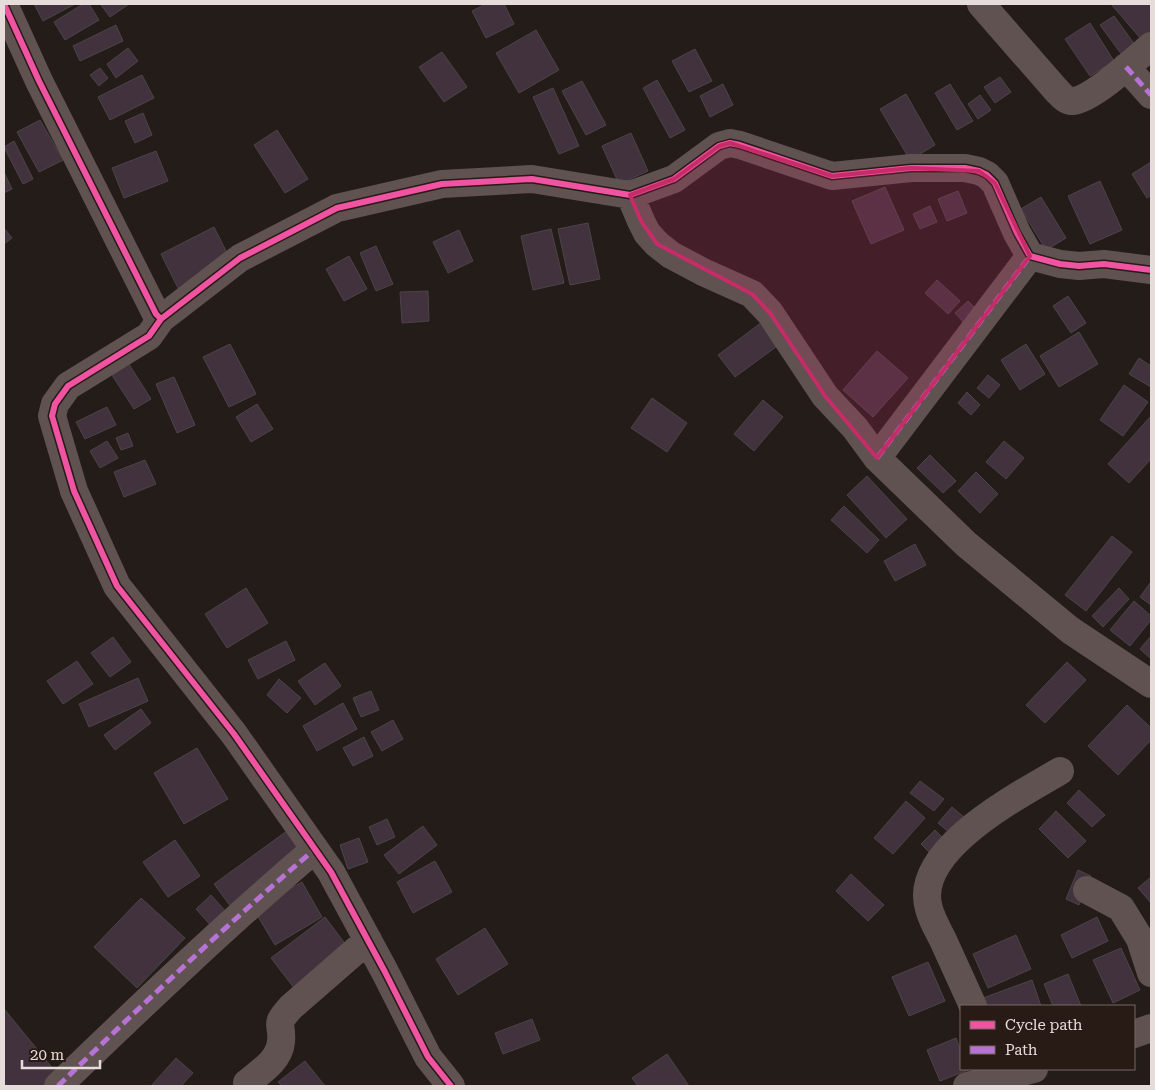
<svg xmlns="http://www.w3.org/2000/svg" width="1155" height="1090" font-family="'Roboto Serif',serif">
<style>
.building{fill:#42323e;stroke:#4b4546}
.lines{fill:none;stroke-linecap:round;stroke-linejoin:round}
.minor{stroke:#605251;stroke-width:28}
.quiet{stroke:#b673d3;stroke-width:5;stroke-dasharray:10 5;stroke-linecap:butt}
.cycleway-casing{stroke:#281a15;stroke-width:9}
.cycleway{stroke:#f153a3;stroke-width:6}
.marked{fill:#c62c68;fill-opacity:0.2;stroke:#c62c68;stroke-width:4;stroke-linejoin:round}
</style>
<rect width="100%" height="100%" fill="#241c19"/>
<path class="building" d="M34,4H75L43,21Z
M83,4H89L99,20L65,40L54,22Z
M103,4H129L110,17L101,5Z
M486,4H504L514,24L486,38L472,11Z
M1111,4H1151V30L1141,39Z
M1114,16L1138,49L1125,59L1100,25Z
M1090,23L1114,61L1090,76L1065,39Z
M116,25L123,41L80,61L73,46Z
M536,30L559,70L519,93L496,53Z
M128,48L138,61L116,78L107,64Z
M695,49L712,81L689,92L672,61Z
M442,52L467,87L444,102L419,67Z
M100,68L108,78L99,86L90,75Z
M142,75L154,98L110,120L98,97Z
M1000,77L1011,92L995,103L984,87Z
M657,80L685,130L670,138L643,88Z
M582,81L606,125L586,135L562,91Z
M723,84L733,105L710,117L700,96Z
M950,84L973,121L957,130L935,93Z
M553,88L579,146L559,154L533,97Z
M906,94L935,145L910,160L880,109Z
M980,95L991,110L978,119L968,104Z
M143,113L152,135L135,143L125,121Z
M40,120L63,160L39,172L17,132Z
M277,130L308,179L285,193L254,145Z
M631,133L648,171L619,184L602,146Z
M14,141L33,179L23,184L4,147Z
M156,151L168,181L124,198L112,168Z
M1151,162V195L1147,198L1132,174Z
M4,172L12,189L4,193Z
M1100,181L1122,230L1090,244L1068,196Z
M885,187L904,230L871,244L852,201Z
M958,191L967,213L947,221L938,199Z
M1041,197L1066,238L1046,250L1021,209Z
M930,206L937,222L920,229L913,214Z
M588,223L600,279L570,285L558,229Z
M214,227L232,263L179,290L161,254Z
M4,228L12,238L4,244Z
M551,229L564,283L533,290L521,236Z
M459,230L473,261L448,273L433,242Z
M376,246L393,284L376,291L360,253Z
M349,256L367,289L344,301L326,269Z
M937,280L960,301L948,314L925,293Z
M428,291L429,321L402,323L400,292Z
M1068,296L1086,323L1071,333L1053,306Z
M968,301L980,313L967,326L955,313Z
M762,322L780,344L735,377L718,355Z
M1079,332L1098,364L1059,387L1040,356Z
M230,344L256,394L229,407L203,357Z
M1026,344L1045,374L1020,390L1001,360Z
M877,351L908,378L873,417L843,390Z
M125,358L151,399L134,409L108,369Z
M1139,358L1151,366V387L1129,374Z
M988,375L1000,385L989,398L977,388Z
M174,377L195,425L177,433L156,384Z
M1124,385L1148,402L1123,436L1100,420Z
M967,392L980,405L971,415L958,403Z
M652,398L687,423L667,452L631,428Z
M763,400L783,417L754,451L734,434Z
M257,404L273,429L251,442L236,417Z
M107,407L116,425L85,439L76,422Z
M1151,416V459L1129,483L1108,464Z
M128,433L133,446L121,450L116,438Z
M107,441L118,458L100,468L90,451Z
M1004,441L1024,458L1006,479L986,462Z
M930,455L956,481L943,493L917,468Z
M145,460L156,484L124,497L114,472Z
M976,472L998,494L980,513L958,491Z
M867,476L907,519L886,538L847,495Z
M844,506L879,540L867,553L831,520Z
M1112,536L1132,552L1086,611L1065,595Z
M915,544L926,565L895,581L884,561Z
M1150,583L1151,584V605L1140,597Z
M246,588L268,623L227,648L205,614Z
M1119,588L1129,599L1103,627L1092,616Z
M1134,601L1151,616V620L1130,646L1110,630Z
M1151,636V659L1140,649Z
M113,637L131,662L110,677L91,653Z
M286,641L295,660L258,679L248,660Z
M77,661L93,684L63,704L47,681Z
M1067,662L1086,680L1045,723L1026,705Z
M325,663L341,686L315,705L298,681Z
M138,678L148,701L89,727L79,704Z
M279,679L301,698L287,713L267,695Z
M371,691L379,710L361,717L353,698Z
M343,703L357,729L317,751L303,726Z
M1127,705L1151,728V740L1118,775L1088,746Z
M141,709L151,723L115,750L104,735Z
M393,720L403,739L382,751L371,732Z
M364,737L373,756L353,766L343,748Z
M197,748L228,799L184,824L154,773Z
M920,781L944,799L934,811L910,793Z
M1079,790L1105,815L1092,827L1067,803Z
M906,801L925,818L893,854L874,838Z
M952,807L965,818L951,834L938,823Z
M1056,811L1086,841L1068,858L1039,829Z
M387,819L395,837L377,845L369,827Z
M423,826L437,845L399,874L384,855Z
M291,828L308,852L231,907L214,884Z
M935,830L950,845L936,859L921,844Z
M359,838L368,862L348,869L340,845Z
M175,840L200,876L168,897L143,862Z
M435,861L452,892L413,913L397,882Z
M1078,870L1091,876L1079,905L1066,899Z
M851,874L884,905L868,921L836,891Z
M1151,877V903L1138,888Z
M302,882L322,917L275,945L254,910Z
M211,895L228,914L213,928L196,909Z
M141,898L185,938L137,988L94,947Z
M325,917L352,953L298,993L271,958Z
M1097,917L1108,941L1072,958L1061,935Z
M485,928L508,964L458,995L436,959Z
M1016,935L1031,969L988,988L973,954Z
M1121,948L1140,990L1113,1003L1093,960Z
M928,962L945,1001L909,1016L892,977Z
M1068,974L1081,1006H1053L1044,984Z
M1032,980L1041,1006H986L983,998Z
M5,1010L59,1076L46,1086H4V1012Z
M532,1019L540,1040L503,1054L495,1033Z
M956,1038L961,1052V1069L968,1070L940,1081L927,1050Z
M667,1054L689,1086H638L632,1078Z
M176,1058L193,1073L181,1086H151Z
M305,1061L325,1086H282L278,1082Z"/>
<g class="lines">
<path class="minor" d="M4,4L39,81L156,314L161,319L149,336L68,386L55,404L52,416L74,491L117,586L234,734L331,872L385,972L428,1057L451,1086
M981,4L1057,91C1061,95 1066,102 1073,101C1091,100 1136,59 1151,46
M1126,67L1151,95
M630,195L641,221L647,233L657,244L671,255L703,272L752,294L770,313L825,396L855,428L877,458L966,544L1070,630L1151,684
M161,319L240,258L337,208L442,184L532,179L630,195L674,179L719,146L730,143L740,145L832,176L911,168H965L979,171L987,175L995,183L1017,233L1030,256L1060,264L1079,266L1104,264L1151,270
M877,458L1030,256
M1087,890L1121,908L1140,939L1151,973
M973,1006C963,984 953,962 943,940C938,930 932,920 929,909C911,850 1020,795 1060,771
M1134,1034L1151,1028
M247,1083C260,1072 279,1061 281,1042C283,1021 273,1027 291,1007L368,940
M58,1086C142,1005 226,925 315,849
M967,1086L1034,1069"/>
<path class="quiet" d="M1126,67L1151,95
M877,458L1030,256
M58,1086C142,1005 226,925 315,849"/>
<g class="cycleway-casing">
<path id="cycleway" d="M4,4L39,81L156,314L161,319L149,336L68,386L55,404L52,416L74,491L117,586L234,734L331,872L385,972L428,1057L451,1086
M161,319L240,258L337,208L442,184L532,179L630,195L674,179L719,146L730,143L740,145L832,176L911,168H965L979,171L987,175L995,183L1017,233L1030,256L1060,264L1079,266L1104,264L1151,270"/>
</g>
<use href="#cycleway" class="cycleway"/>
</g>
<path class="marked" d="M730,143L832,176L911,168L979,171L995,183L1030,256L877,458L825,396L770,313L752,294L657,244L641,221L630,195L674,179L719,146Z"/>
<rect width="1155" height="1090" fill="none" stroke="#e6dcd9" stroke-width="10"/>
<rect x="960" y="1005" width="175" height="65" fill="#281a15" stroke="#746863"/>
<rect x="970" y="1021" width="25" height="8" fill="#f153a3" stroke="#746863"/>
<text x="1005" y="1030" font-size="15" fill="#e6dcd9">Cycle path</text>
<rect x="970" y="1046" width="25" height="8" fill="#b673d3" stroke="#746863"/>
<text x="1005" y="1055" font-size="15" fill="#e6dcd9">Path</text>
<path d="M22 1060v8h78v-8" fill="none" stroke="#e6dcd9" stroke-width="2.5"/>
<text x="30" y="1060" font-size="15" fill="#e6dcd9" stroke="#281a15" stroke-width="4" paint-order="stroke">20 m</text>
</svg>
